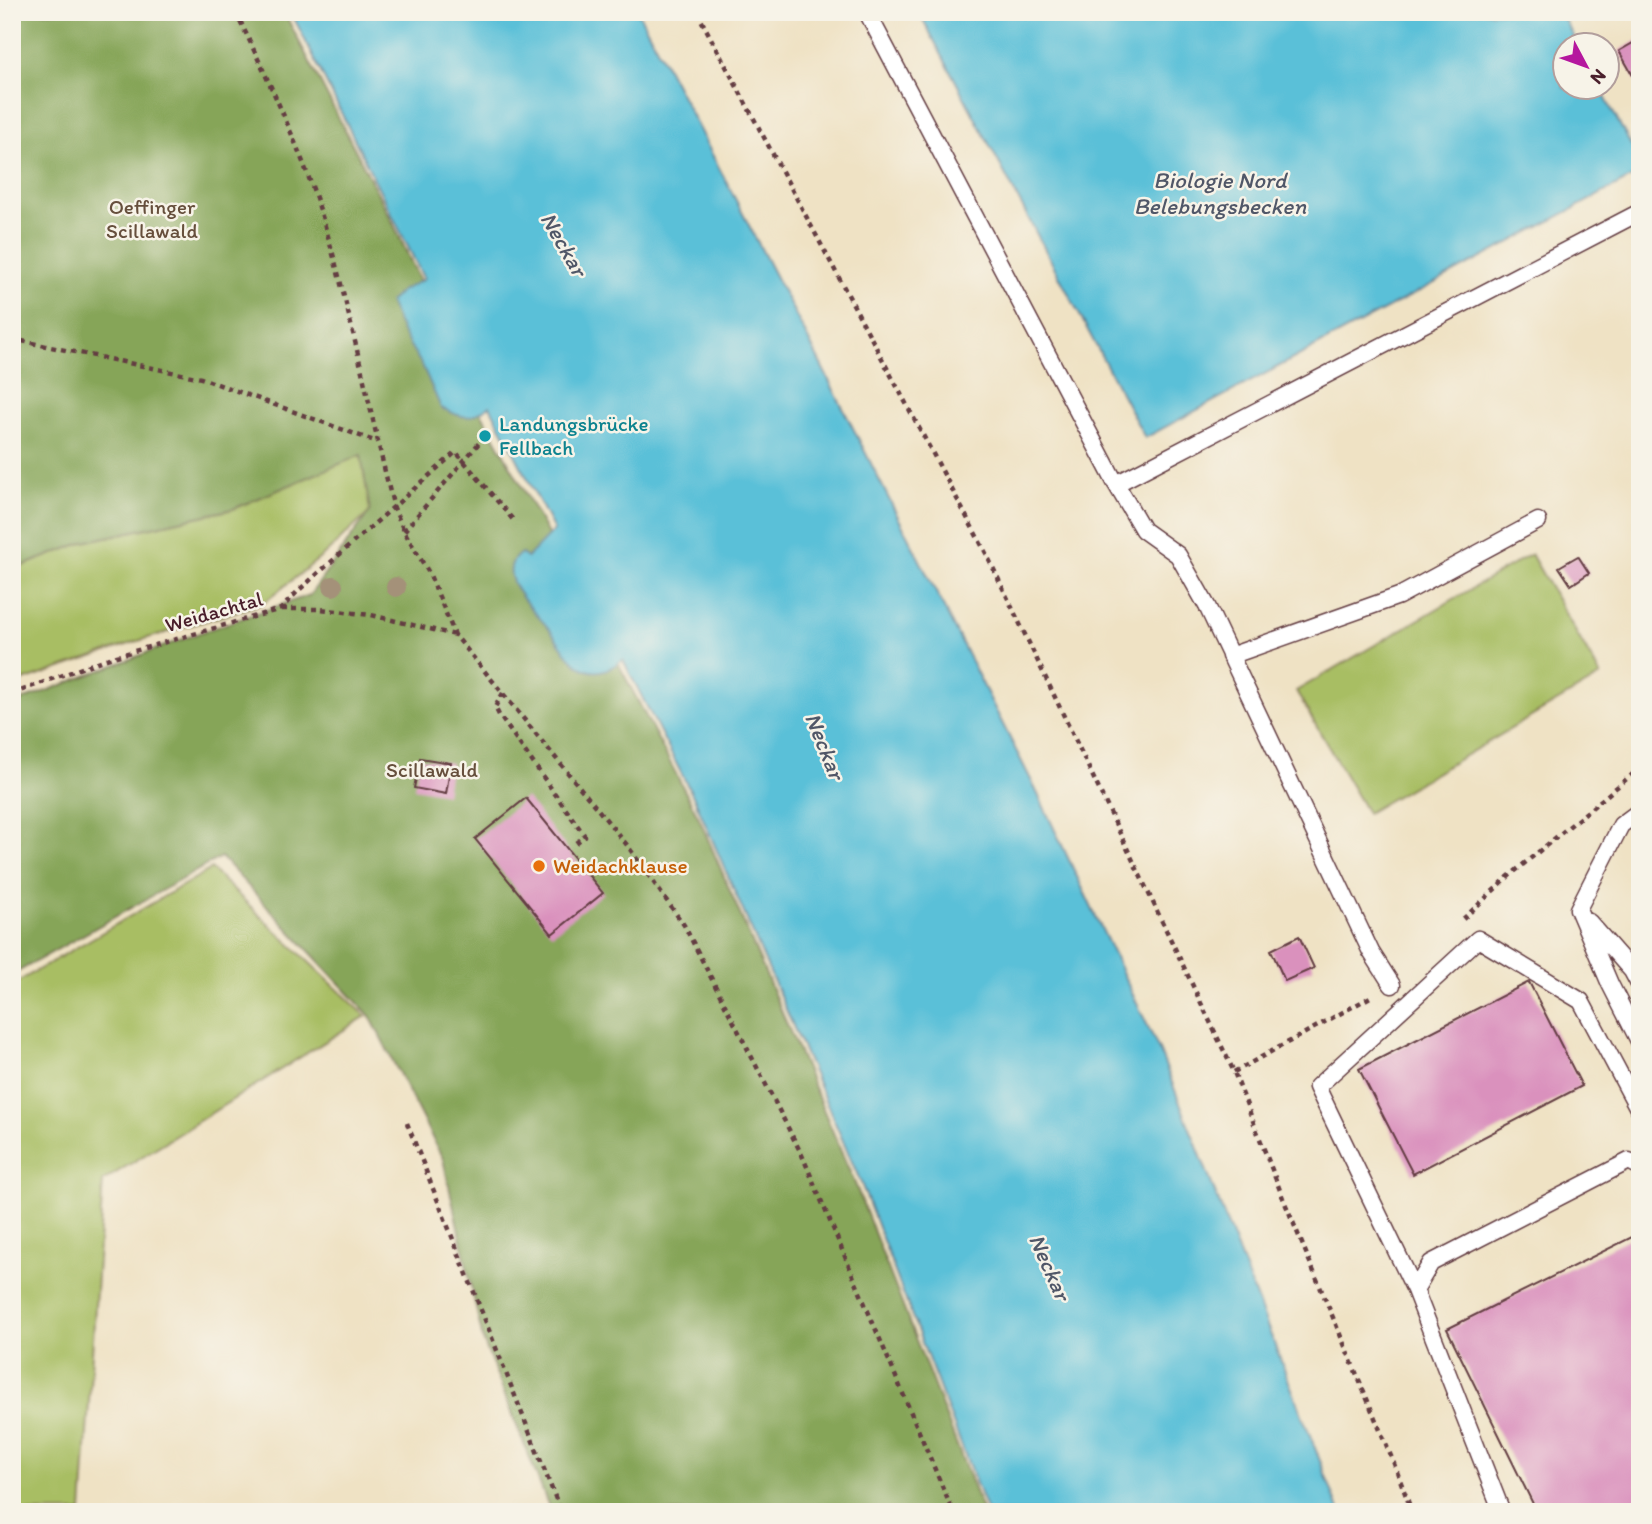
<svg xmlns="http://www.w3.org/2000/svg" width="1652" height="1524" font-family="Itim,sans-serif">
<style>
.green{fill:#a8be63;stroke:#796e47;stroke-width:2}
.forest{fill:#86a559;stroke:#686242;stroke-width:2}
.water{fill:#5ac0d8;stroke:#527082;stroke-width:2}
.building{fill:#da91bd}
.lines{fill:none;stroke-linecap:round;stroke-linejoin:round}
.service-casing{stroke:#633c42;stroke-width:19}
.path{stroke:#633c42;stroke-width:4.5;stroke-dasharray:5 5;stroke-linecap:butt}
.service{stroke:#fff;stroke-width:16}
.path-bridge{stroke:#633c42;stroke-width:4.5;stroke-dasharray:5 5;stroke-linecap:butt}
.tree{fill:#a49179}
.culture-dot{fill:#0f9aa8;stroke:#f7f3e8;stroke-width:2.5}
.food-dot{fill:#e8710a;stroke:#f7f3e8;stroke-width:2.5}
.labels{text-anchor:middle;stroke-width:5;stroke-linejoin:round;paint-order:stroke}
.park-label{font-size:21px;fill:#664f3c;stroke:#f7f3e8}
.culture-label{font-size:21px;fill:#0d838f;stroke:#f7f3e8;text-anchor:start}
.street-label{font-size:21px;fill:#4a1f2b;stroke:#f7f3e8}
.food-label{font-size:21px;fill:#c56008;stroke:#f7f3e8;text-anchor:start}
.water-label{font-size:23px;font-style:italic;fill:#505768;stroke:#f7f3e8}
</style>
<rect width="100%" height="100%" fill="#f7f3e8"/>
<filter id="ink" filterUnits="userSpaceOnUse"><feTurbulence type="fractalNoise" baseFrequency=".0143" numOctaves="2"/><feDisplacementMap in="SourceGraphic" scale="14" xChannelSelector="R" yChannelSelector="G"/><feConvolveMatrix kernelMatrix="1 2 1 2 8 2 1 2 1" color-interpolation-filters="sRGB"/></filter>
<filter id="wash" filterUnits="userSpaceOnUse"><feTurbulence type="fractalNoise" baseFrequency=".00686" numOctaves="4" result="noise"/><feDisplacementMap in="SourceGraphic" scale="28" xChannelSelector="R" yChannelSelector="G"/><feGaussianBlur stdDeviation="1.57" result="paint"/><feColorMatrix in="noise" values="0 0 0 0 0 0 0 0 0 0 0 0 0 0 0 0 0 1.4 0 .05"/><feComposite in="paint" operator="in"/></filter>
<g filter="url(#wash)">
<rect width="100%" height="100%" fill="#efe2c4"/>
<path class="green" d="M361,454L371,511L325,554L262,604L138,641L12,685V570L84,542L233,509Z
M1531,554L1601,676L1367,813L1296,691Z
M211,869L366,1016L103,1181L82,1512H12V985Z"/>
<path class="forest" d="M12,12H284L391,219L483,416L604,636L699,818L856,1186L983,1512H551L483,1340L443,1159L370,1016L221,857L12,975V704L199,633L310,595L370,511L361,455L233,509L84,542L12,570Z"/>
<path class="water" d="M291,12H638L807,337L1033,784L1160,1052L1340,1512H987L859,1178L695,800L623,660C613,667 600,675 587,670C570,663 560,643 550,630C537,613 490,574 521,553L527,558L554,530L490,406C468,421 466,419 441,408L423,367L403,334L389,302L401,291L424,279Z
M919,12H1560L1578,45L1564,46V88H1600L1640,162V173L1145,438Z"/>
<g id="blocks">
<path class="building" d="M1640,39V88L1619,51Z
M1578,556L1589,573L1571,585L1559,567Z
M420,758L451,763L446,794L414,788Z
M526,798L603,893L552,934L475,839Z
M1299,936L1314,968L1285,981L1271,950Z
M1529,982L1582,1086L1413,1174L1359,1069Z
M1640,1233V1512H1537L1447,1329Z"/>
</g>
</g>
<g filter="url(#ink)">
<use href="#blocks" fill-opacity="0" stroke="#633c42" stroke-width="2"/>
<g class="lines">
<g class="service-casing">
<path id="service" d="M867,12L1116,484L1143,530L1178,555L1207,606L1371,952L1392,985
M1116,484L1640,212
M1230,656L1399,596L1538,521
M1640,811L1621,825L1578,909L1610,984L1640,1043
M1589,922L1632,971L1640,986
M1415,1290L1317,1087L1478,939L1581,1001L1640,1112
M1502,1512L1415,1290L1431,1263L1629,1161L1640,1167"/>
</g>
<path class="path" d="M236,12C267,78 299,144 321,213C351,310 369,410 394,508L404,531L429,573L455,635L627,845L684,925L802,1155L953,1512
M697,12L987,555L1234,1072L1283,1198L1393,1461L1412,1512
M12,339L201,378L377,442
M282,609H320L371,615L455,635
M503,693L495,707L499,715L585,836L573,845
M12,694L103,660L281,609L298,591L456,452L514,521
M1463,919L1508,877L1640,768
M1234,1072L1374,995
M407,1123L561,1512"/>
<use href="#service" class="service"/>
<path class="path-bridge" d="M404,531L485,436"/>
</g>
<g class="tree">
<circle cx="333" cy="586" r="10"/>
<circle cx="396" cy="587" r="10"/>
</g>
</g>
<circle class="culture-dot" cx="485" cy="436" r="7"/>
<circle class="food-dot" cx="539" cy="866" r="7"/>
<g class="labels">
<g class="park-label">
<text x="152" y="214">Oeffinger<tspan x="152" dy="24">Scillawald</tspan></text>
<text x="432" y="777">Scillawald</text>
</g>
<g class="culture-label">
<text x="499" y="431">Landungsbrücke<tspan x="499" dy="24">Fellbach</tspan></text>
</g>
<g class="street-label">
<text transform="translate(214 612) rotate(-16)" y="7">Weidachtal</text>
</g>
<g class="food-label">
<text x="553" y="873">Weidachklause</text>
</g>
<g class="water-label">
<text x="1220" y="188">Biologie Nord<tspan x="1220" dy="26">Belebungsbecken</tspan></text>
<text transform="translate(564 244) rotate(60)" y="8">Neckar</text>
<text transform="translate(825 746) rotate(68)" y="8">Neckar</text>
<text transform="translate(1050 1267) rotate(66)" y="8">Neckar</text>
</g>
</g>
<rect width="1652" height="1524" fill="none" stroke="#f7f3e8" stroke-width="42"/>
<g transform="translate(1586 66) rotate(131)"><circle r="33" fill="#f7f3e8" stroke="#b29e9c" stroke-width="2"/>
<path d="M0-5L12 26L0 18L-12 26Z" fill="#b5179e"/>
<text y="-10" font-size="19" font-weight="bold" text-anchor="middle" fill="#4a1f2b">N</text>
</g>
</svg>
